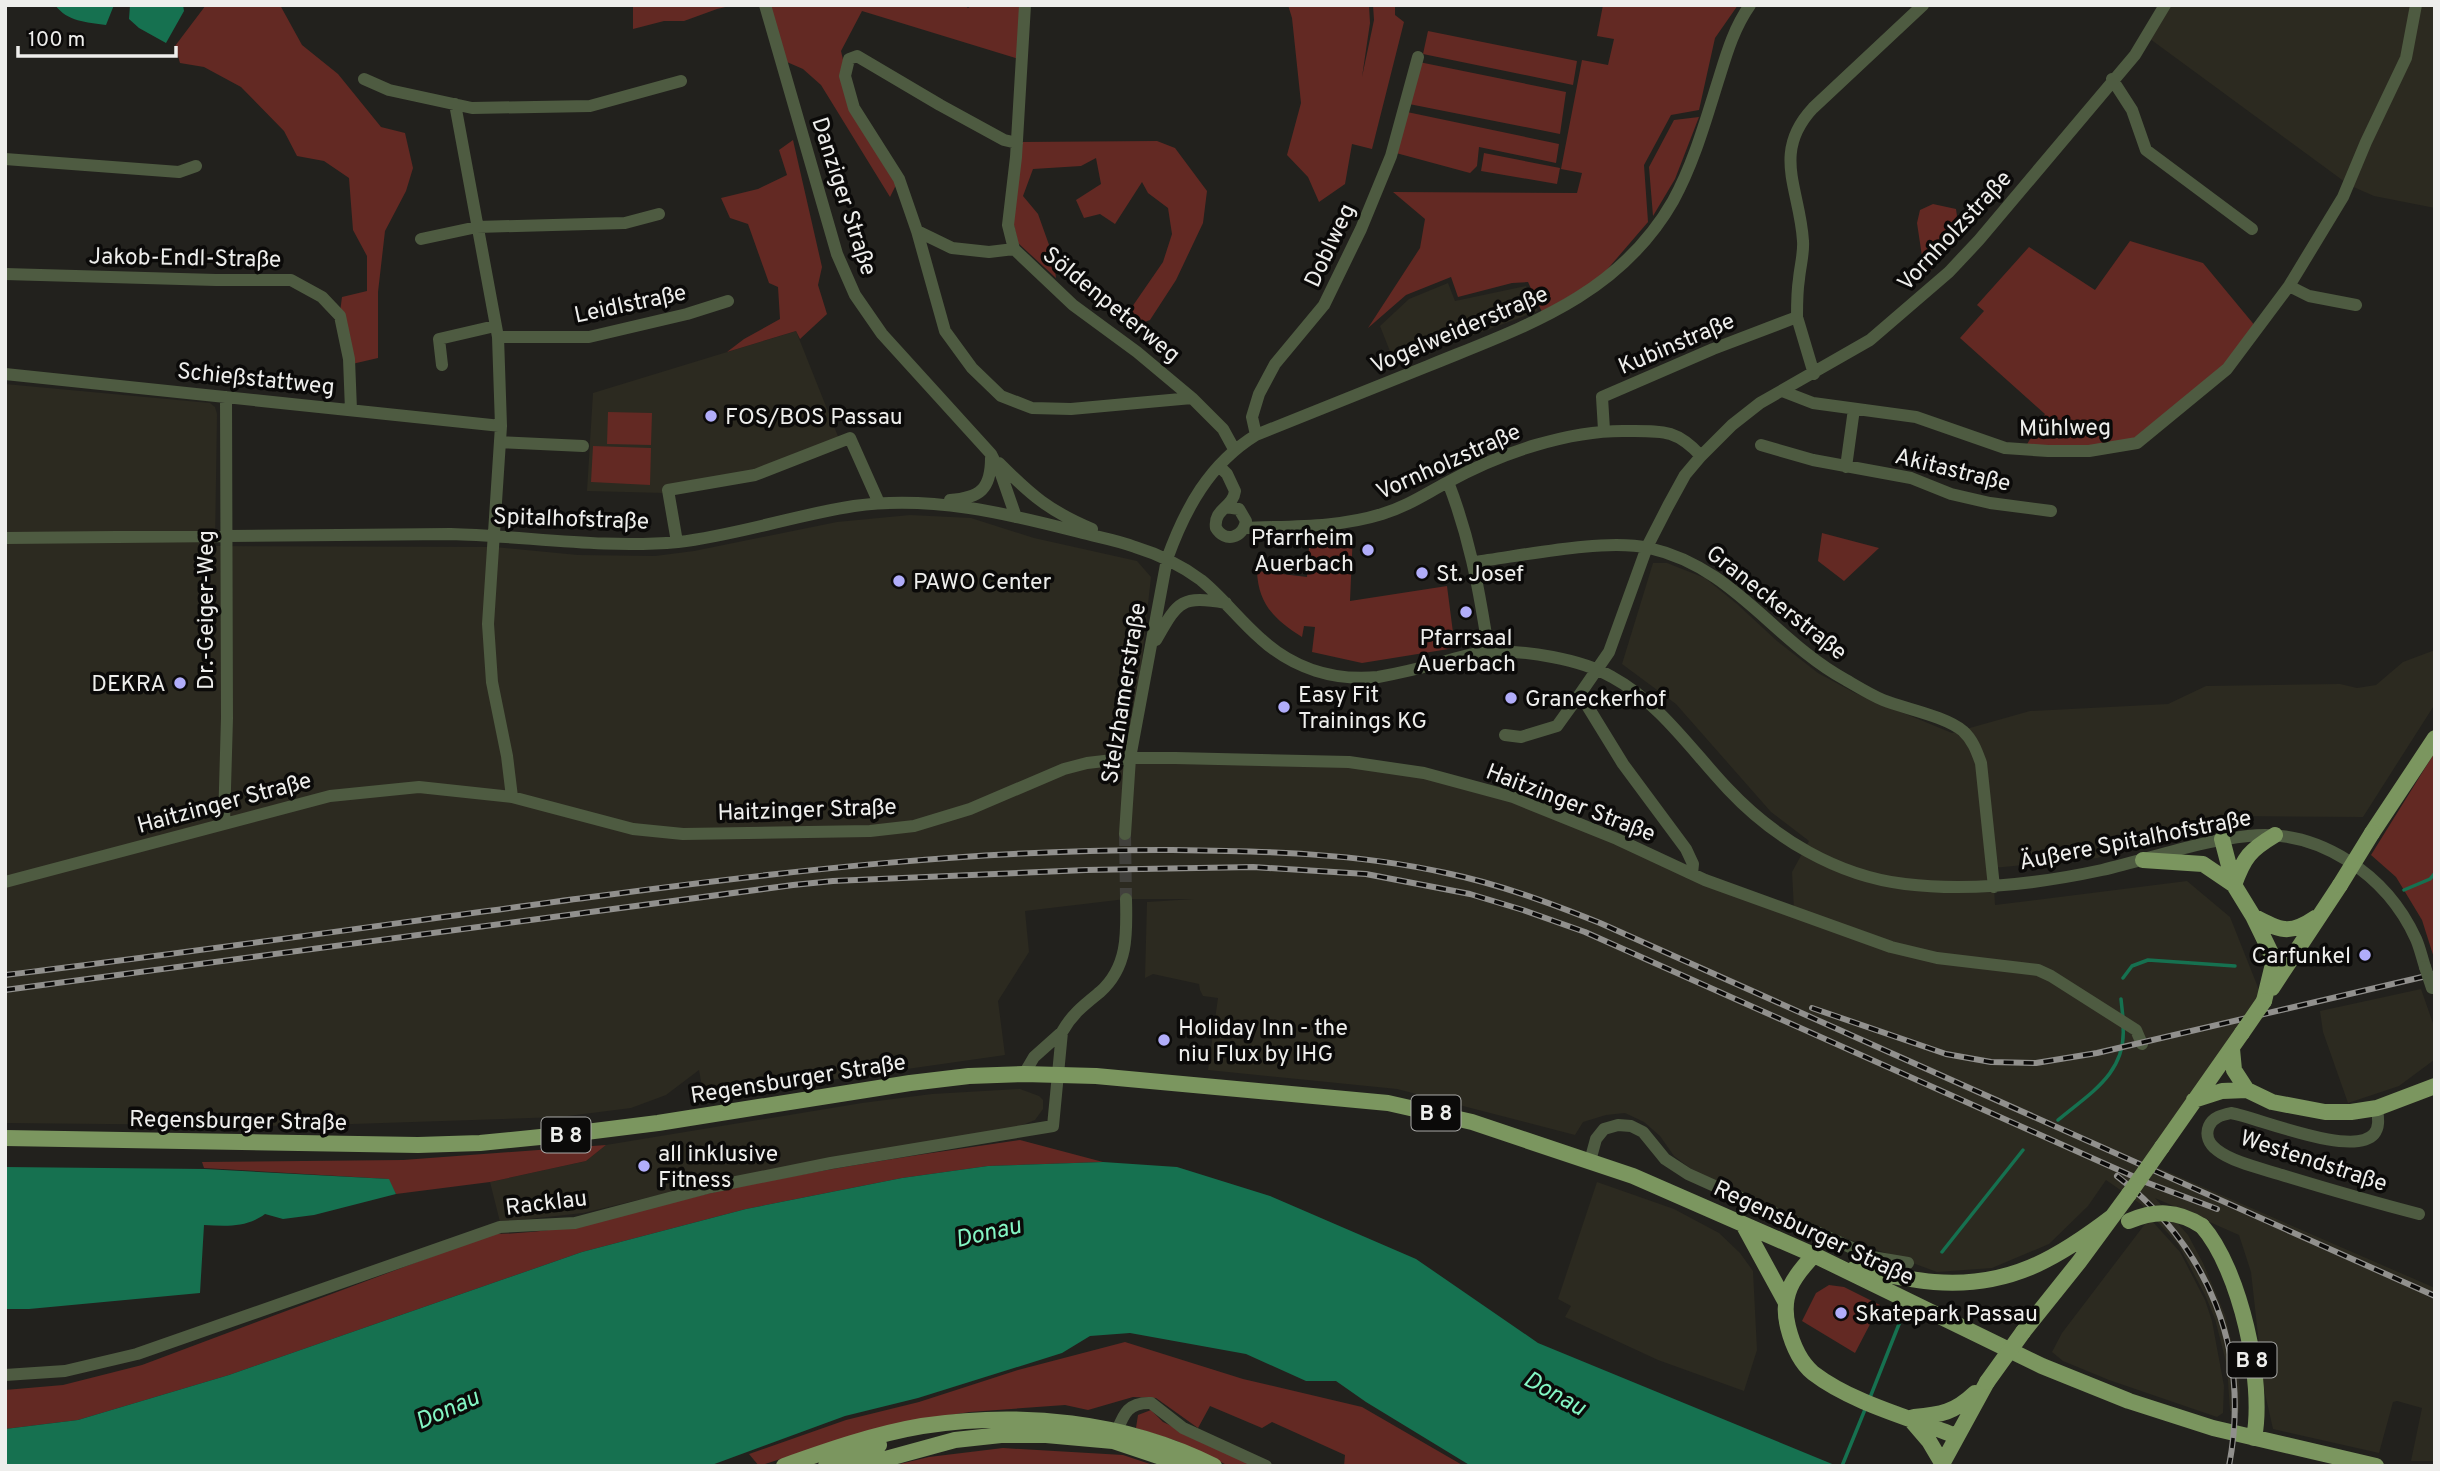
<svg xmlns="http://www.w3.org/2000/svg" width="2440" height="1471" font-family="Overpass,sans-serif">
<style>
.built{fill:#2c2a20}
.green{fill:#632923}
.water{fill:#167150}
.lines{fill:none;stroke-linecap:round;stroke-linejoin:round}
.stream{stroke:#167150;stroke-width:3.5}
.minor-tunnel{stroke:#41403c;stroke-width:12;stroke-dasharray:12 6;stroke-linecap:butt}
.minor{stroke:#4e5b41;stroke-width:12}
.major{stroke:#7b965f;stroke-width:16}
.rail-casing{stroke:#91908d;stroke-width:6}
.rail{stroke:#0b0a09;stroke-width:3.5;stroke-dasharray:10;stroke-linecap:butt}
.minor-bridge{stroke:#4e5b41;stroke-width:12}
.major-bridge{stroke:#7b965f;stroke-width:16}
.poi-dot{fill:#b1adfa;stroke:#0b0a09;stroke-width:2.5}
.labels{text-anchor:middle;stroke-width:7;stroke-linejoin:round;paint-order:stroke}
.shield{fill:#0b0a09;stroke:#aaaaa8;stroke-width:2}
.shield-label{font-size:21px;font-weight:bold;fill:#eeeeec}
.street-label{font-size:23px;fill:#eeeeec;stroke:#0b0a09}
.poi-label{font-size:23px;fill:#eeeeec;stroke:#0b0a09;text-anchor:start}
.water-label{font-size:24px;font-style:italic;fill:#84f6c4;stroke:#0b0a09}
</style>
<rect width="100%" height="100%" fill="#22211d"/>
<path class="built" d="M2164,5H2435V208L2374,196L2349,185L2146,36Z
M1448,283L1455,301L1526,286L1538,311L1395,364L1380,326L1409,299Z
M796,331L839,439L770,466L664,493L587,491L593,393Z
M5,384L210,403L215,407L217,414L215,546L495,547L578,555L655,556L694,551L837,522L910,515L971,518L1034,538L1137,561L1151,577L1131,759L1370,764L1498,792L1794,910L1792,872L1809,841L1771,812L1676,704L1622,664L1653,563H1667L1705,578L1737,604L1777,641L1818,673L1855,693L1952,733L2030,711L2168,704L2206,686L2340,684L2357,688L2376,685L2403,662L2435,650V704L2363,817L2235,816L2097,858L1993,868L1995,905L2187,881L2230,917L2263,1000L2150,1164L2435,1288V1461H2411L2422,1408L2397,1401L2393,1402L2379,1453L2273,1429L2264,1389L2251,1272L2239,1235L2155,1198L2188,1235L2203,1263L2225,1315L2237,1365L2240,1390L2239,1413L2230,1411L2227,1366L2215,1319L2205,1295L2178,1244L2142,1205L2106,1180L2088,1206L2049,1244L1992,1268L1937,1272L1837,1235L1695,1172L1674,1156L1660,1136L1644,1122L1625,1113L1606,1115L1583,1122L1575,1135L1397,1089L1208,1070L1218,998L1203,996L1200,990L1199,984L1153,974L1145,978L1147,902L1194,899H1126L1025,911L1029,952L998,1001L1005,1055L704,1098L699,1070L666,1095L631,1108L560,1117L293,1126L5,1123Z
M2421,989L2435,1029L2434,1060L2399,1086L2348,1103L2323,1032L2320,1011Z
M1020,1089L1039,1096L1043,1100V1109L1035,1120L1015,1128L735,1177L583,1213L500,1222L490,1182L586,1161L606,1145L862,1103L932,1094Z
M1597,1182L1674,1209L1719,1233L1740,1253L1753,1271L1757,1350L1744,1391L1658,1360L1565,1317L1571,1306L1558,1299Z
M2153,1222L2180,1252L2205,1300L2212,1321L2224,1386L2223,1413L2217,1417L2109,1380L2063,1361L2052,1352L2062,1333L2145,1224Z"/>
<path class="green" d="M206,5H280L302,45L338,74L381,127L405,133L413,168L406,191L385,231L378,292V358L352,364L340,312L342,297L367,291V256L353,230L349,178L324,161L297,156L284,131L241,87L204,67L180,63L175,46Z
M633,5H734L717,9L684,21H664L633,29Z
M765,5H964L968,8L972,5H1025L1022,60L862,11L841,51L854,108L899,179L890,197L821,85L803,69L780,59Z
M1288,5H1369L1370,23L1362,77L1374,20L1373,5H1395V15L1404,22L1372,149L1352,144L1345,184L1319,202L1308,177L1287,155L1301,103L1292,18Z
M1603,5H1738L1715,38L1699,110L1671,115L1644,165L1648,222L1599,279L1542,312L1528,282L1512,283L1458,297L1451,277L1406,295L1368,328L1420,248L1425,219L1393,192L1577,193L1582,173L1561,169L1582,60L1608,65L1614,39L1597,36Z
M1428,31L1577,61L1573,85L1423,54Z
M1419,62L1566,92L1560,134L1409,104Z
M1407,112L1559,144L1556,163L1479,147L1477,166L1470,173L1396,153Z
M1699,117L1675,179L1653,216L1649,167L1674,120Z
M793,140L822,267L818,285L827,314L800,339L796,331L727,352L744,339L780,319L778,287L769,283L748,224L730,218L721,198L758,189L787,175L779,150Z
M1157,141L1175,148L1207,191L1203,223L1176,280L1150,320L1131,327L1123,320L1163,262L1172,234L1168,208L1148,193L1142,182L1115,224L1100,214L1084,218L1076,200L1101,184L1096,158L1081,166L1033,169L1023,196L1038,214L1053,256L1056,278L1018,243L1013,221L1020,142Z
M1484,153L1560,168L1557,184L1481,171Z
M1933,204L1956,209L1960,238L1925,276L1917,223L1920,210Z
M2130,241L2203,263L2256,327L2228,367L2137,444L2023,451L2045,414L1960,338L1984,311L1977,305L2029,247L2095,290Z
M608,412L652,413L651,445L607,444Z
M593,446L651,448L650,485L591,482Z
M1353,532L1350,601L1447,586L1455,648L1362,663L1312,652L1315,627L1304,626L1302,637C1275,620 1258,604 1257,571L1307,577L1310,533Z
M1822,533L1879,548L1844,581L1818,561Z
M2435,752V961L2422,920L2396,877L2371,855Z
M1020,1140L1103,1162L988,1166L902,1178L746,1209L582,1252L229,1375L78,1420L5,1429V1390L63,1385L142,1365L492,1234C568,1234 638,1210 711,1193C813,1170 916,1155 1020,1140Z
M606,1145L586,1161L490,1182L396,1194L388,1179L204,1168L202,1162L403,1160Z
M1829,1285L1844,1287L1880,1305L1855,1353L1802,1321L1816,1293Z
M1125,1342L1243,1379L1362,1407L1464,1466H1344L1345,1455L1272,1422L1262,1428L1210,1406L1198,1428L1156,1398L1133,1397L1088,1410L1065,1405L970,1412L922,1419L870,1430L759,1466L749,1454L846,1420L919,1402L1018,1370Z
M1151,1410L1163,1422L1176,1428L1259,1466H1229L1177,1441L1136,1428L1138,1415Z
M1003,1448L1123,1455L1156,1466H891L929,1457Z"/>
<path class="water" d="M55,5H114L106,25C86,22 68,22 55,5Z
M130,5H183L184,11L166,43L139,28L129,19Z
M1103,1162L1177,1167L1270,1196L1416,1259L1538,1343L1837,1466H1471L1366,1402L1336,1381H1306L1246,1354L1130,1333L1090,1336L1062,1353L918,1398L845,1416L709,1466H5V1429L78,1420L229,1375L582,1252L746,1209L902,1178L988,1166Z
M5,1167L205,1169L389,1179L396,1194L314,1215L283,1219L265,1214C246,1228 226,1226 204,1225L200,1293L29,1309H5Z"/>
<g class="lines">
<path class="stream" d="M2404,890L2430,879L2435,873
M2123,978L2132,966L2148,960L2235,966
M2121,999L2123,1018
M2058,1120C2090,1093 2127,1073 2123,1026
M1942,1252L2023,1150
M1869,1400L1903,1314
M1842,1466L1866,1407"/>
<path class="minor-tunnel" d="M1125,834L1126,899"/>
<path class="minor" d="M765,5L837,254L855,295L882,334L991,454L1001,474L1016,517
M1025,5L1016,157L1008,225L1014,249L1073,305L1137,352L1192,398L1223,429L1234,449
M364,79L389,90L472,108L590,106L681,81
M2112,79L2132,110L2146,150L2252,229
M455,104L498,337L501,426L488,624L492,682L507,756L512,797
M1017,143L1004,140L940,105L857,56L849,59L845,76L854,108L899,179L917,231L945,331L972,368L1001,396L1032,408L1071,409L1192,398
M5,159L179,172L196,166
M917,231L952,248L989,252L1014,249
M421,239L477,227L625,223L659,214
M5,274L216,280H291L322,297L340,316L349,359L351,410
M2289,286L2309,296L2356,305
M1797,317L1814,374
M498,337H589L687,314L728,301
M442,365L439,339L495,326
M5,374L501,426
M1782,391L1813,403L1916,417L2005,448L2048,451H2089L2137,443L2227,369L2289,286L2343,197L2366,142L2406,58L2416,5
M1604,430L1602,397L1713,349L1797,317C1797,304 1797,291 1799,279C1800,267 1804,253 1803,241C1800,189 1771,153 1813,108L1923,5
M1256,435L1252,417L1259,394L1275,364L1324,305L1361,229L1391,156L1418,57
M500,442L583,446
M1761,445L1813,460L1911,478L1951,494L1990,503L2051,511
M999,463C1031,495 1049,511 1092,529
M1219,466L1227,474L1235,491C1233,508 1213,509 1216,528C1225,543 1243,538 1246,521L1239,509L1226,507
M1846,467L1854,409
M1448,482C1469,536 1478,584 1487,641
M950,500C980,498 991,489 991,458
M1245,528C1290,526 1337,528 1382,514C1408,506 1425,494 1448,482C1500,453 1571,429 1630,431C1664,431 1677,430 1701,456
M5,538L451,534C526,536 602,549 678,542C738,535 795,515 854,506C930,495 1006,513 1079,532C1097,537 1117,540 1135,547C1158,554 1182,566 1201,580C1223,598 1240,621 1261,639C1294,669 1335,681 1378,677C1400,673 1421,668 1443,662C1458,658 1474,652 1490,652C1525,650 1581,659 1612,677C1660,703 1692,751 1728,789C1774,838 1837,876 1905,884C1971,892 2037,884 2102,870C2150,859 2198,841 2248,836C2319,828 2387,875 2416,939C2420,948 2422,958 2425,967
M677,542L668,490L755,475L850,438L879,503
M1474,562C1521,556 1604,538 1649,548C1734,567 1773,640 1846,680C1858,687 1871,695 1883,700C1906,709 1945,716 1963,731C1973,740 1977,752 1981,763L1994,887
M1156,640C1178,602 1180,595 1226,603
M1580,694L1623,764L1686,849L1693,864L1692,874
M1505,735L1521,737L1557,726L1580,694L1609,652L1647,547L1668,506L1685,475L1701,456L1732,425L1760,403L1870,340L1949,272L1979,240L2135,55L2165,5
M224,823L227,718L226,397
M1125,834L1130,758L1167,559C1185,509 1209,464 1256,435C1313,412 1370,389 1428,366C1523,327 1618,297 1673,201C1694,163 1706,119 1719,78C1727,52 1734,28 1750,5
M5,882L330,796L419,787L512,797L633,829L683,834L870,831L914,826L970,809L1064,769L1087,763L1130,758H1175L1349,762L1424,773L1513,797L1617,839L1705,880L1891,947L1937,958L2038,970L2051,976L2136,1030L2142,1044
M1024,1074L1034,1057L1062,1032
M2377,1108C2378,1117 2380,1127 2374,1134C2353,1158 2259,1118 2231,1113C2222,1115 2213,1117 2209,1126C2205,1135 2209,1144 2217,1150C2232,1162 2263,1169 2282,1175C2328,1189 2373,1202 2419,1214
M1590,1161L1596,1139L1604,1129L1618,1125L1631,1126L1643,1132L1665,1159L1688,1174L1872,1257L1908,1263
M5,1375L65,1371L137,1354L500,1227L575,1223L711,1187L831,1163L1053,1126L1062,1032C1072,1014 1084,1005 1100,992C1128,967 1127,934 1126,899
M1114,1438C1123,1417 1125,1402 1151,1403L1183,1428L1266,1466"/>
<path class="major" d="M2372,833L2435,738
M2222,839L2234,885L2253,916L2270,951L2273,964L2264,1001
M2143,860L2203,864L2234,885
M2234,885C2244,857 2250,850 2275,835
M2253,916C2279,930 2289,936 2315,918
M2272,988L2340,885
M2232,1049L2234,1070L2247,1090
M2194,1100L2222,1091L2247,1090L2272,1102L2325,1112H2351L2377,1108L2435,1086
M5,1138L418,1145L480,1143L570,1134L658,1123L910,1083L969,1076L1024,1074L1096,1076L1388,1103L1472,1122L1633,1176L1814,1255L2042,1366L2129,1401L2213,1428L2376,1466
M2162,1147L2242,1033
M1743,1224L1785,1301
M2202,1226C2240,1269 2265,1382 2254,1438
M1814,1255C1793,1277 1780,1295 1788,1327C1792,1343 1800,1362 1813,1373C1852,1403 1911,1418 1956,1436
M1854,1269C1880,1273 1908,1280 1934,1282C2008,1288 2057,1259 2113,1216
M2023,1332L2079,1262L2129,1194
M1914,1417C1941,1415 1955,1412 1975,1393
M1911,1420L1929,1441L1942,1463
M784,1466C829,1450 875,1434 922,1426C1021,1411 1124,1421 1214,1466
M826,1466L879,1445
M860,1466L955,1440L1001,1435H1046L1113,1441L1188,1466
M1941,1466L1987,1382"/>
<g class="rail-casing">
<path id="rail" d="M5,975C201,951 396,923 591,897C785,871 977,849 1172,850C1264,851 1356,853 1446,873C1499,884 1550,903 1600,923L2435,1296
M5,990L793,885L833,881L1086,870L1253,867L1366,874L1470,894L1523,910L1585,932L2148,1183L2217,1209
M1812,1008L1946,1054L1991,1062L2036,1063L2097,1053L2435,974
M2117,1176C2209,1247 2251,1351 2229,1466"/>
</g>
<use href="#rail" class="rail"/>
<path class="minor-bridge" d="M2425,967L2432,988"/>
<path class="major-bridge" d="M2340,885L2372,833
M2242,1033L2264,1001
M2129,1194L2162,1147
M2129,1221C2155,1210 2177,1210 2202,1226
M1987,1382L2023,1332"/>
</g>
<g class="poi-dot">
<circle cx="711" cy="416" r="7"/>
<circle cx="1368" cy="550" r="7"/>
<circle cx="1422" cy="573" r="7"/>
<circle cx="899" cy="581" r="7"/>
<circle cx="1466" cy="612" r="7"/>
<circle cx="180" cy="683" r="7"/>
<circle cx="1511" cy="698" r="7"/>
<circle cx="1284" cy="707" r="7"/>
<circle cx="2365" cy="955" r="7"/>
<circle cx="1164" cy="1040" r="7"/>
<circle cx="644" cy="1166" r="7"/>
<circle cx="1841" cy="1313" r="7"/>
</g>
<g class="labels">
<g class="shield">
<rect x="1411.5" y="1095.5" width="49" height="35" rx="5"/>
<rect x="541.5" y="1117.5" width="49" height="35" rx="5"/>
<rect x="2227.5" y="1342.5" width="49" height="35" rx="5"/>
</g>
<g class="shield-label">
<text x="1436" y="1120">B 8</text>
<text x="566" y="1142">B 8</text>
<text x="2252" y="1367">B 8</text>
</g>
<g class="street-label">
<text transform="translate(845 196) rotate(72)" y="8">Danziger Straße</text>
<text transform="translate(1954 230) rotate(-47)" y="8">Vornholzstraße</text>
<text transform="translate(1329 245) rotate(-65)" y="8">Doblweg</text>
<text transform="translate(185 257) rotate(1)" y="8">Jakob-Endl-Straße</text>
<text transform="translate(630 303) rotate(-12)" y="8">Leidlstraße</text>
<text transform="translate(1112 304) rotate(39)" y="8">Söldenpeterweg</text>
<text transform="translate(1459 329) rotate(-23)" y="8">Vogelweiderstraße</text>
<text transform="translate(1676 343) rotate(-23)" y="8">Kubinstraße</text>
<text transform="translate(256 378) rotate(6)" y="8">Schießstattweg</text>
<text transform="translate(2065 427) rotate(-1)" y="8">Mühlweg</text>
<text transform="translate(1448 461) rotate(-24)" y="8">Vornholzstraße</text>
<text transform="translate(1953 469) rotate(14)" y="8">Akitastraße</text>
<text transform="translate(571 518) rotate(2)" y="8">Spitalhofstraße</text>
<text transform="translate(1777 602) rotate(38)" y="8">Graneckerstraße</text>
<text transform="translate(205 610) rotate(-90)" y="8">Dr.-Geiger-Weg</text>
<text transform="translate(1123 693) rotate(-81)" y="8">Stelzhamerstraße</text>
<text transform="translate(224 802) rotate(-15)" y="8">Haitzinger Straße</text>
<text transform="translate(1571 802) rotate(21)" y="8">Haitzinger Straße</text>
<text transform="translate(807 809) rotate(-2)" y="8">Haitzinger Straße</text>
<text transform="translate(2135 839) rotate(-11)" y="8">Äußere Spitalhofstraße</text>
<text transform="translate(798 1078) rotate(-9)" y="8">Regensburger Straße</text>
<text transform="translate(238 1120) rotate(1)" y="8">Regensburger Straße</text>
<text transform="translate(2314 1160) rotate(18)" y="8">Westendstraße</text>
<text transform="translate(546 1202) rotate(-7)" y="8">Racklau</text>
<text transform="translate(1814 1232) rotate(25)" y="8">Regensburger Straße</text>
</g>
<g class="poi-label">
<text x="725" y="424">FOS/BOS Passau</text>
<text x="1354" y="545" text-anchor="end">Pfarrheim<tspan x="1354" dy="26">Auerbach</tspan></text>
<text x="1436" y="581">St. Josef</text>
<text x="913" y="589">PAWO Center</text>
<text x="1466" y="645" text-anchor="middle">Pfarrsaal<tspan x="1466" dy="26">Auerbach</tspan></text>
<text x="166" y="691" text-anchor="end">DEKRA</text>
<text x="1298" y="702">Easy Fit<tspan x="1298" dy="26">Trainings KG</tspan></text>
<text x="1525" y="706">Graneckerhof</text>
<text x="2351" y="963" text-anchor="end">Carfunkel</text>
<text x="1178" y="1035">Holiday Inn - the<tspan x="1178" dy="26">niu Flux by IHG</tspan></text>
<text x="658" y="1161">all inklusive<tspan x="658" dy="26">Fitness</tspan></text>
<text x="1855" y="1321">Skatepark Passau</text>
</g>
<g class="water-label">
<text transform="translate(988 1232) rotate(-13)" y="8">Donau</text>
<text transform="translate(1555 1393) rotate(29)" y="8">Donau</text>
<text transform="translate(447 1409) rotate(-24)" y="8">Donau</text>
</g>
</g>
<rect width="2440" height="1471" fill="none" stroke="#eeeeec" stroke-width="14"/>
<path d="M18 46v10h158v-10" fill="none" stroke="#eeeeec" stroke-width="3.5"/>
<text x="28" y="46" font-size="21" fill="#eeeeec" stroke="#0b0a09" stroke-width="5" paint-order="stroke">100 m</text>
</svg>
